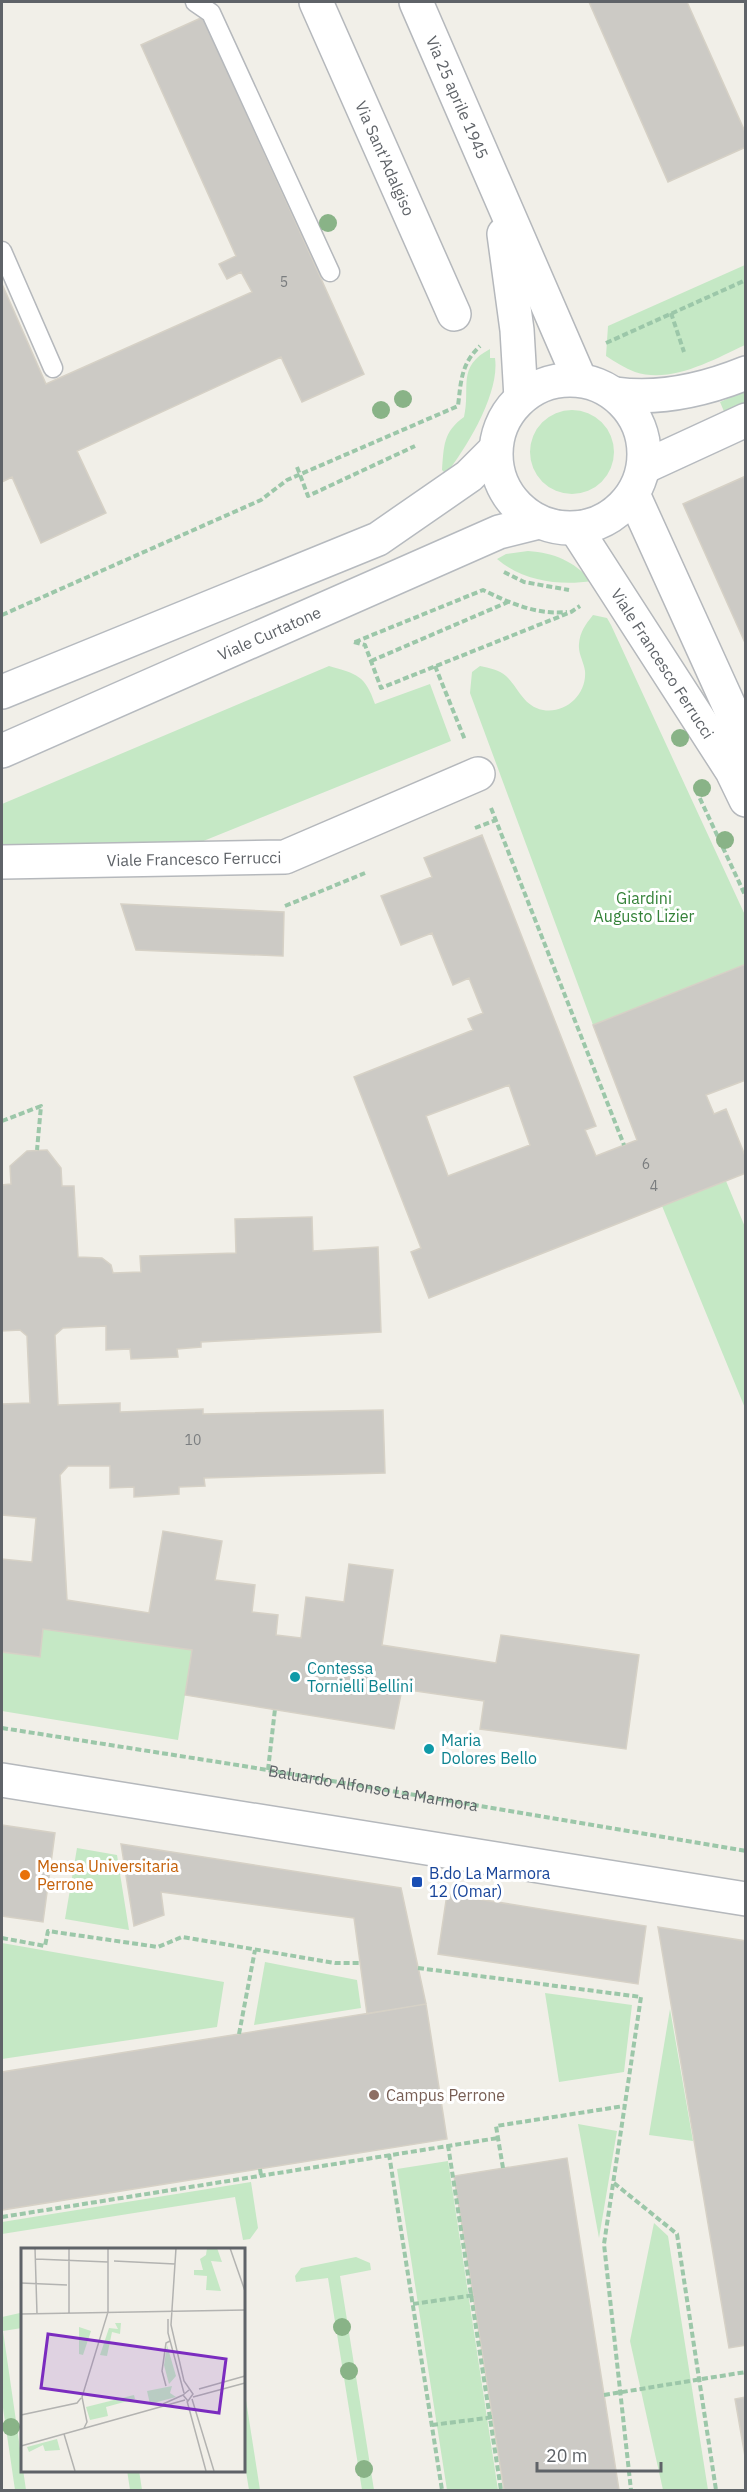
<svg xmlns="http://www.w3.org/2000/svg" width="747" height="2492" font-family="'IBM Plex Sans',sans-serif">
<style>
.green{fill:#c5e8c5}
.building{fill:#cccac5;stroke:#d6d1c6;stroke-width:1.5;fill-rule:evenodd}
.lines{fill:none;stroke-linecap:round;stroke-linejoin:round}
.service-casing{stroke:#b5b8bc;stroke-width:21}
.minor-casing{stroke:#b5b8bc;stroke-width:36}
.tertiary-casing{stroke:#b5b8bc;stroke-width:36}
.secondary-casing{stroke:#b6babf;stroke-width:36}
.path{stroke:#9cc7a9;stroke-width:4;stroke-dasharray:6 3;stroke-linecap:butt}
.service{stroke:#fff;stroke-width:18}
.minor{stroke:#fff;stroke-width:33}
.tertiary{stroke:#fff;stroke-width:33}
.secondary{stroke:#fff;stroke-width:33}
.path-bridge{stroke:#9cc7a9;stroke-width:4;stroke-dasharray:6 3;stroke-linecap:butt}
.tree{fill:#89b387}
.culture-dot{fill:#0f9aa8;stroke:#fff;stroke-width:2}
.food-dot{fill:#e8710a;stroke:#fff;stroke-width:2}
.transit-dot{fill:#1a4fb4;stroke:#fff;stroke-width:2}
.education-dot{fill:#8d6e63;stroke:#fff;stroke-width:2}
.labels{text-anchor:middle;stroke-width:6;stroke-linejoin:round;paint-order:stroke}
.number-label{font-size:14px;fill:#7a7d7f}
.street-label{font-size:16px;fill:#5f6368;stroke:#fff}
.park-label{font-size:16px;fill:#348238;stroke:#fff}
.culture-label{font-size:16px;fill:#0d838f;stroke:#fff;text-anchor:start}
.food-label{font-size:16px;fill:#c56008;stroke:#fff;text-anchor:start}
.transit-label{font-size:16px;fill:#164399;stroke:#fff;text-anchor:start}
.education-label{font-size:16px;fill:#785e54;stroke:#fff;text-anchor:start}
.inset-road{fill:none;stroke:#b3b3b1;stroke-width:1.5}
.view{fill:#7b2cbf;fill-opacity:0.15;stroke:#7b2cbf;stroke-width:3}
.inset-edge{fill:none;stroke:#5f6368;stroke-width:3}
</style>
<rect width="100%" height="100%" fill="#f1efe8"/>
<path class="green" d="M745,265V345C713,360 671,384 635,372C625,368 615,362 606,356L608,326Z
M490,349V358H495C500,393 467,447 446,474L442,470C444,446 443,432 464,417C471,387 456,367 490,349Z
M745,391V407L726,416L720,402Z
M530 452a42 42 0 1 1 84 0a42 42 0 1 1-84 0Z
M528,551C555,553 573,561 592,581C559,586 523,581 497,559L506,554Z
M593,615L607,618L611,625L745,915L746,964L593,1025L470,693L472,672L480,666C489,668 500,670 506,676C519,688 523,706 543,710C566,714 587,694 585,671C584,662 578,654 579,644C580,632 585,625 593,615Z
M329,666C357,674 365,675 375,704L430,684L451,741L191,846L2,849V804Z
M726,1181L745,1227V1408L662,1206Z
M43,1629L192,1650L178,1740L2,1711V1652L39,1657Z
M77,1848L117,1855L129,1930L65,1919Z
M2,1943L224,1982L217,2027L2,2059Z
M265,1962L357,1980L361,2008L254,2025Z
M545,1993L632,2005L624,2072L559,2082Z
M670,2009L693,2141L649,2135Z
M578,2124L617,2131L599,2238Z
M448,2161L498,2490H447L397,2169Z
M251,2182L258,2228L250,2239L243,2240L235,2197L2,2234V2222Z
M654,2223L668,2236L708,2490H663L630,2341Z
M356,2257L370,2263L371,2270L340,2276L374,2490H362L328,2278L296,2282L295,2276L301,2268Z
M20,2313L22,2315V2328L3,2331L26,2490H15L2,2401V2317Z
M243,2381L260,2490H249L243,2453Z
M127,2470H139L142,2490H130Z"/>
<path class="building" d="M589,2H687L746,134V147L668,182Z
M203,17L364,374L302,402L281,357L77,451L106,513L41,543L12,477L2,482V284L46,384L252,292L241,272L227,279L219,264L236,256L141,45Z
M746,476V645L683,504Z
M482,835L596,1126L585,1130L596,1156L637,1140L593,1025L746,964V1080L706,1095L714,1114L726,1109L746,1158V1173L429,1298L411,1252L421,1248L354,1077L473,1030L468,1019L483,1013L469,978L453,985L432,933L401,945L381,896L432,877L424,858ZM509,1085L530,1145L448,1176L426,1116Z
M121,904L284,912L283,956L136,950Z
M47,1150L61,1168L62,1186H74L78,1257L102,1258L111,1265L113,1273L141,1272L140,1256L236,1253L235,1219L312,1217L313,1251L378,1247L381,1332L201,1342V1347L177,1349L178,1357L131,1359L130,1349L106,1350V1326L63,1328L55,1335L58,1405L120,1403V1412L203,1409V1414L383,1410L385,1473L204,1478L205,1486L179,1487V1494L134,1497V1487L110,1488V1466H68L60,1475L67,1600L149,1613L163,1531L222,1541L215,1580L255,1585L252,1612L278,1615L276,1635L301,1638L306,1597L344,1602L349,1564L393,1570L382,1645L496,1663L501,1635L639,1655L626,1749L480,1729L484,1701L402,1689L394,1729L185,1695L192,1650L43,1629L40,1657L2,1652V1559L32,1562L36,1518L2,1515V1404L30,1403L27,1336L20,1330L2,1331V1185L11,1184L10,1166L27,1151Z
M2,1825L55,1833L43,1922L2,1916Z
M121,1844L401,1888L426,2004L367,2014L354,1918L161,1892L164,1915L134,1926Z
M447,1894L646,1926L638,1984L438,1954Z
M658,1927L746,1941V2345L729,2348Z
M426,2004L447,2139L2,2210V2072Z
M567,2158L619,2490H504L454,2176Z
M746,2397V2462L735,2399Z"/>
<g class="lines">
<g class="service-casing">
<path id="service" d="M195,2L211,13L330,272
M2,251L53,368"/>
</g>
<g class="minor-casing">
<g id="minor">
<path id="s2" d="M316,2L454,314"/>
<path id="s3" d="M2,862L285,857L478,774"/>
</g>
</g>
<g class="tertiary-casing">
<g id="tertiary">
<path id="s4" d="M416,2L580,380"/>
<path d="M504,234L517,330L521,398"/>
<path d="M633,494L746,743"/>
<path id="s5" d="M576,529L732,771L746,800"/>
<path d="M2,1780L746,1899"/>
</g>
</g>
<g class="secondary-casing">
<g id="secondary">
<circle cx="570" cy="454" r="74"/>
<path d="M616,394C660,400 704,390 746,373"/>
<path d="M644,467L746,420"/>
<path d="M2,692L378,539L469,476L495,450"/>
<path id="s6" d="M2,751L499,532L539,522"/>
</g>
</g>
<g class="path">
<path d="M671,313L684,352"/>
<path d="M606,343L746,280"/>
<path d="M297,467L308,496L415,446"/>
<path d="M504,572L524,582L569,590"/>
<path d="M2,615L261,500L287,480L458,406C461,381 461,364 480,346"/>
<path d="M354,642L365,645L381,688L571,612L580,606"/>
<path d="M355,642L483,590C510,603 536,615 567,612"/>
<path d="M371,661L508,602"/>
<path d="M435,666L465,740"/>
<path d="M696,790L746,897"/>
<path d="M491,808L624,1145"/>
<path d="M475,828L496,820"/>
<path d="M285,906L365,873"/>
<path d="M2,1121L41,1106L37,1150"/>
<path id="s1" d="M2,1728L250,1767L746,1851"/>
<path d="M268,1770L275,1709"/>
<path d="M2,1938L45,1946L48,1931L158,1947L182,1937L335,1963H360"/>
<path d="M418,1968L641,1997L604,2244L631,2490"/>
<path d="M239,2034L255,1950"/>
<path d="M448,2145L501,2490"/>
<path d="M389,2154L442,2490"/>
<path d="M503,2168L496,2126L624,2106"/>
<path d="M260,2169L261,2175"/>
<path d="M614,2183L677,2234L716,2490"/>
<path d="M2,2217L498,2138"/>
<path d="M413,2304L468,2296"/>
<path d="M702,2379L746,2372"/>
<path d="M432,2425L487,2418"/>
</g>
<use href="#service" class="service"/>
<use href="#minor" class="minor"/>
<use href="#tertiary" class="tertiary"/>
<use href="#secondary" class="secondary"/>
<path class="path-bridge" d="M468,2296L473,2295
M604,2395L702,2379
M487,2418L492,2417"/>
</g>
<g class="tree">
<circle cx="328" cy="223" r="9"/>
<circle cx="403" cy="399" r="9"/>
<circle cx="381" cy="410" r="9"/>
<circle cx="680" cy="738" r="9"/>
<circle cx="702" cy="788" r="9"/>
<circle cx="725" cy="840" r="9"/>
<circle cx="342" cy="2327" r="9"/>
<circle cx="349" cy="2371" r="9"/>
<circle cx="11" cy="2427" r="9"/>
<circle cx="364" cy="2469" r="9"/>
</g>
<g class="culture-dot">
<circle cx="295" cy="1677" r="6"/>
<circle cx="429" cy="1749" r="6"/>
</g>
<circle class="food-dot" cx="25" cy="1875" r="6"/>
<rect class="transit-dot" x="411" y="1876" width="12" height="12" rx="3"/>
<circle class="education-dot" cx="374" cy="2095" r="6"/>
<g class="labels">
<g class="number-label">
<text x="284" y="287">5</text>
<text x="646" y="1169">6</text>
<text x="654" y="1191">4</text>
<text x="193" y="1445">10</text>
</g>
<g class="street-label">
<text dy="6" stroke="none"><textPath href="#s4" startOffset="104">Via 25 aprile 1945</textPath></text>
<text dy="6" stroke="none"><textPath href="#s2" startOffset="171">Via Sant'Adalgiso</textPath></text>
<text dy="6" stroke="none"><textPath href="#s6" startOffset="292">Viale Curtatone</textPath></text>
<text dy="6" stroke="none"><textPath href="#s5" startOffset="160">Viale Francesco Ferrucci</textPath></text>
<text dy="6" stroke="none"><textPath href="#s3" startOffset="192">Viale Francesco Ferrucci</textPath></text>
<text dy="6" stroke="none"><textPath href="#s1" startOffset="376">Baluardo Alfonso La Marmora</textPath></text>
</g>
<g class="park-label">
<text x="644" y="904">Giardini<tspan x="644" dy="18">Augusto Lizier</tspan></text>
</g>
<g class="culture-label">
<text x="307" y="1674">Contessa<tspan x="307" dy="18">Tornielli Bellini</tspan></text>
<text x="441" y="1746">Maria<tspan x="441" dy="18">Dolores Bello</tspan></text>
</g>
<g class="food-label">
<text x="37" y="1872">Mensa Universitaria<tspan x="37" dy="18">Perrone</tspan></text>
</g>
<g class="transit-label">
<text x="429" y="1879">B.do La Marmora<tspan x="429" dy="18">12 (Omar)</tspan></text>
</g>
<g class="education-label">
<text x="386" y="2101">Campus Perrone</text>
</g>
</g>
<g transform="translate(21 2248)">
<rect width="224" height="224" fill="#f1efe8"/>
<path d="M186,0H196L201,14L190,13L200,43L185,42L186,28L173,27V22H182L179,11L185,7ZM94,75H100L99,86L91,84L86,108L79,107L88,80L97,81ZM58,79L70,83L62,107L58,106ZM146,97L155,128L148,136L143,117ZM151,138L149,145L155,149L129,156L126,143ZM113,147L114,151L85,159L87,168L69,172L65,159ZM36,191L39,202L24,203L22,197L8,204L6,199Z" fill="#c5e8c5"/>
<path class="inset-road" d="M14,0L16,66M155,0L150,77L163,133L172,146L167,153L162,147L168,142M209,0L224,43M15,11L87,14M93,13L154,16M0,35L46,37M48,65V0M0,66L224,62M147,71V85L163,145M145,138L141,123L145,95L149,93M178,141L224,128M172,149L224,135M171,151L193,223M166,153L185,223M142,156L162,147M0,167L56,155L60,150M63,180L66,174L61,149L87,64V0M43,186L54,223M0,198L164,152"/>
<path class="view" d="M27,86L205,111L198,165L20,140Z"/>
<rect width="224" height="224" class="inset-edge"/>
</g>
<rect width="747" height="2492" fill="none" stroke="#5f6368" stroke-width="6"/>
<path d="M537 2462v9h124v-9" fill="none" stroke="#5f6368" stroke-width="3"/>
<text x="546" y="2462" font-size="18" fill="#5f6368" stroke="#ffffff" stroke-width="4.5" paint-order="stroke">20 m</text>
</svg>
